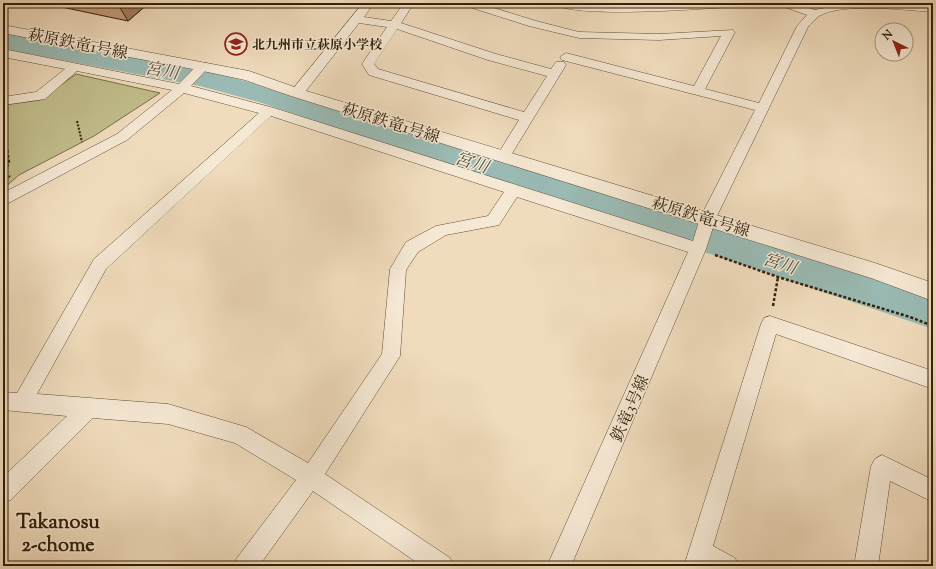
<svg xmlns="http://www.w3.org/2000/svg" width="936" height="569" font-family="'Sorts Mill Goudy','Noto Serif JP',serif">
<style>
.green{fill:#c2be8c;stroke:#7b6f4a}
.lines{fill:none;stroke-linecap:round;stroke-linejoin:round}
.river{fill:#9abbb5;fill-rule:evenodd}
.minor-casing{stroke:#634f35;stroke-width:1}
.tertiary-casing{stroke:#634f35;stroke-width:1}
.path-far1{stroke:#342008;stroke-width:2;stroke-dasharray:2 1.5;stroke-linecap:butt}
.path{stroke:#342008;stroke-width:2.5;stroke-dasharray:3 2;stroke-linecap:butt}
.minor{fill:#f5e8d4;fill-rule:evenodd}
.tertiary{fill:#f5e8d4;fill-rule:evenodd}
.wall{fill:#c49a7a;stroke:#342008}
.shaded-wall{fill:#a07d63;stroke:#342008}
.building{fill:#e4b38e;stroke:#342008}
.labels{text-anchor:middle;stroke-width:3;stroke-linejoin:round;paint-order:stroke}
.far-poi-label{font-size:13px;font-weight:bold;fill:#342008;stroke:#f5e8d4;text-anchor:start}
.street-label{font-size:16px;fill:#342008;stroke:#f5e8d4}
.water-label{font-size:17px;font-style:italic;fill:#534e3c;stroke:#f5e8d4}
.near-neighbourhood-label{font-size:20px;font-weight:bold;fill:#342008;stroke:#f5e8d4}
</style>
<rect width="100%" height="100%" fill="#f0dcbd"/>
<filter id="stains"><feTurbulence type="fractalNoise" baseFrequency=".005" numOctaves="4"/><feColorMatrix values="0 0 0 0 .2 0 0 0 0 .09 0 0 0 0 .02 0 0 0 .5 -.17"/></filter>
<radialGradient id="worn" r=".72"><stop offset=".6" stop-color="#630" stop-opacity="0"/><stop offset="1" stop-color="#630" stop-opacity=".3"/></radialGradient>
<path class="green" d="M76,74L160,93L94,136L19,175L3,189V105L40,100Z"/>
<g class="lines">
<path class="river" d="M3,33L203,70L282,91L933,297V329L262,103L200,86L3,49Z"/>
<g class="minor-casing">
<path id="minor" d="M363,3H374L364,17L391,21L404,3H414L401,23L496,54L551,69L556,62H564L566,65L508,160L503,162L498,160L496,157L519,120L369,75L362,64L387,27L359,23L302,96H292L291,93L292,90ZM397,29L488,60L547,76L524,112L378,69L374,64Z
M462,3H478L536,21L579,32L659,34L733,30L735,32L705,89L759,103L797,26L807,15L779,5L778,3H794L815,10L848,3H894L933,6V12C905,10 843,2 819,16C815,19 811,24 808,27L716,218L706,249L571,566H547L688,252L517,197L499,225L446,235L418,252L406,270L400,356L325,474L450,558L454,566H422L313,491L259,566H233L237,558L296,480L235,443L168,424L93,418L11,500L3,503V477L67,416L3,410V392L17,393L94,259L259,113L184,93L127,140L3,206V193L117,134L172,90L77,71L45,99L3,105V97L36,92L65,69L3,57V49L179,84L199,63H207L209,66L207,69L191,86L274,108L693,241L700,218L755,110L562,60L560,57L566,53L694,86L721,36L659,40L579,38L529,26L463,5ZM271,116L504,192L488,216L436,226L406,242L390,269L382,354L308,463L246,427L168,404L37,394L106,269Z
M554,3L627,6L746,3L741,6C715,8 567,20 554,3Z
M770,316L933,371V389L776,334L713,546L735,558L739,566H684L761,324L764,318Z
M882,455L933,480V502L890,481L878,566H854L871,466L875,459Z"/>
</g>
<g class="tertiary-casing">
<path id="tertiary" d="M3,25L249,71L303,90L875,263L933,283V301L871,278L291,96L245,80L203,71L3,33Z"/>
</g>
<path class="path-far1" d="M77,121L82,142"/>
<path class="path" d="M3,148L7,149L9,163L4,172L10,177
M715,255L778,277L910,317L933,326
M773,306L778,277"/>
<use href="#minor" class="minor"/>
<use href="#tertiary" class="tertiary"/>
</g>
<path class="wall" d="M51,3H149L128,21L52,5Z"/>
<path class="shaded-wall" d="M123,3H149L128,21L119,6Z"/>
<path class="building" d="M105,3H123L119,6Z"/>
<defs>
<g id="school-ring" transform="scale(1.15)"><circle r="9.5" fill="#f5e8d4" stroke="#8f2418" stroke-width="1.5"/><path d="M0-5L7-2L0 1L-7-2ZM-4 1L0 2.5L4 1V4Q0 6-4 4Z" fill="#8f2418"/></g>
</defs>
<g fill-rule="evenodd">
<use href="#school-ring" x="236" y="44"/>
</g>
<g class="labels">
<g class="far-poi-label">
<text x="252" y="49">北九州市立萩原小学校</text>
</g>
<g class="street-label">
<text transform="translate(78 43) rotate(11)" y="6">萩原鉄竜1号線</text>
<text transform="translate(391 122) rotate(17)" y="6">萩原鉄竜1号線</text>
<text transform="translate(701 216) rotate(17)" y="6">萩原鉄竜1号線</text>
<text transform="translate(629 408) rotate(-66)" y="6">鉄竜3号線</text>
</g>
<g class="water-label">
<text transform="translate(162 70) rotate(10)" y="6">宮川</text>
<text transform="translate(472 162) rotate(18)" y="6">宮川</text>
<text transform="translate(780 263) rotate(18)" y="6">宮川</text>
</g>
<g class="near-neighbourhood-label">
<text x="58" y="528">Takanosu<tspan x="58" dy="23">2-chome</tspan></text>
</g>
</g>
<rect width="936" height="569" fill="none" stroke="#f0dcbd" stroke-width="16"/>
<rect x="4" y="4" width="928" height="561" fill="none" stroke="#342008" stroke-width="2"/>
<rect x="8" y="8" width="920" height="553" fill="none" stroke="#342008"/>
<g transform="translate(894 42) rotate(317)"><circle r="19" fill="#f5e8d4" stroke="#a89882"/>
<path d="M0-3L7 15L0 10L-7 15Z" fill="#8f2418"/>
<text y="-6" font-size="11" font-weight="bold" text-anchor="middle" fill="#342008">N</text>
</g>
<rect width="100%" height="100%" filter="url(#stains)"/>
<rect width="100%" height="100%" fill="url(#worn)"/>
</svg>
